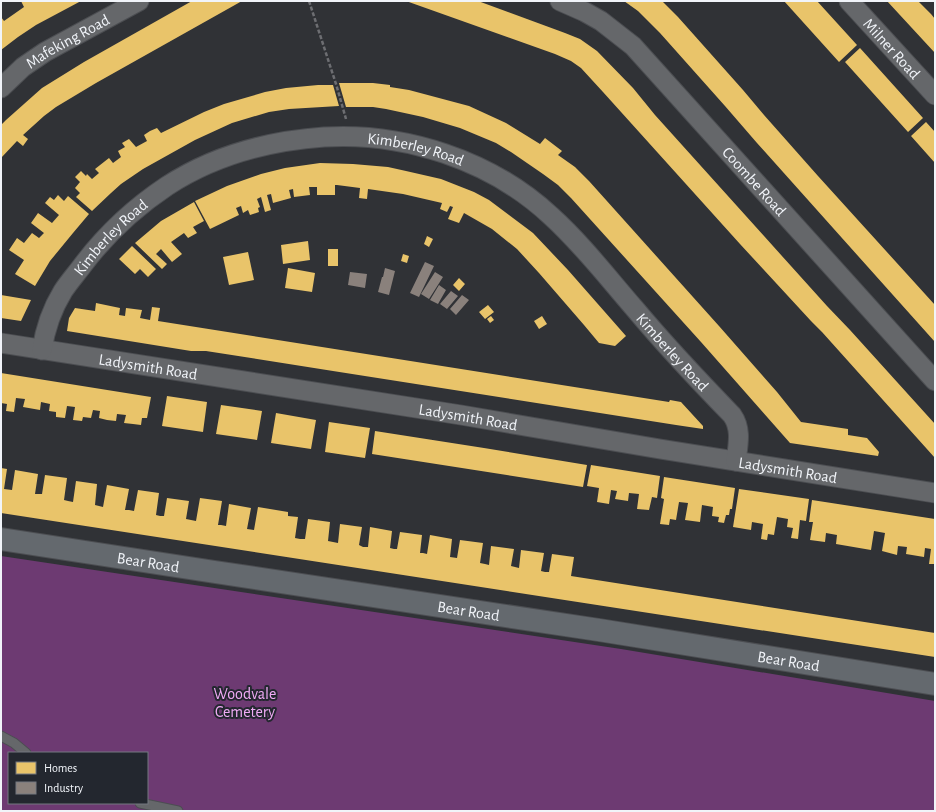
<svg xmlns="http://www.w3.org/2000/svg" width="936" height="812" font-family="'Alegreya Sans',sans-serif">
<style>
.green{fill:#6d3a72;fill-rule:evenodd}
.homes{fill:#e9c46a}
.industry{fill:#8a817c}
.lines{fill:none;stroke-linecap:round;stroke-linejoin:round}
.lane-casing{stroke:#4c4e52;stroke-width:11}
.street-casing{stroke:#4c4e52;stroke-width:21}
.secondary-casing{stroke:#4c4e52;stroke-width:24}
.path{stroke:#6d6e72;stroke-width:2.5;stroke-dasharray:4 2;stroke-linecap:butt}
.lane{stroke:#65676a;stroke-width:9}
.street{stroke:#65676a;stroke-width:19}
.secondary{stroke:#64696e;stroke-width:22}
.labels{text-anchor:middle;stroke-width:4;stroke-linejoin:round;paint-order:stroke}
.street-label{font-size:16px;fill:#f1f4f9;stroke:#23272f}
.park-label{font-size:16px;fill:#f1abf6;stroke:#23272f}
</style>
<rect width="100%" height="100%" fill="#303236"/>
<path class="green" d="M1,556L621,649L935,701V811H1ZM9,753H147V803H9Z"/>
<path class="homes" d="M21,1H81L36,25L18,37L1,50V17L4,21L24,7Z
M192,1H242L96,83L56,107L44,116L23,135L28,139L23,146L17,141L1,158V125L6,120L42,88L84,62Z
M406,1H478L565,33L580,39L597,51L633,88L655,115L827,306L850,330L935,424V458L822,332L811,321L764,270L740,244L603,92L581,68L571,61L555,54Z
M624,1H662L678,17L743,90L764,115L818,176L935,305V342L757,143L725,106L660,33L638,11Z
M784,1H817L857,45L839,62Z
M887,1H918L931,14L935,19V53Z
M860,48L923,118L908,132L845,62Z
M339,83H373L390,85V87L409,90L469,106L506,123L540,144L545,138L562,151L558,155L575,167L589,181L719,326L777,392L801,422L848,429V435L867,438L879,452L878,456L790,443L701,342L571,198L558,185L543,174L511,152L496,143L460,128L423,117L386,109L373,107H346Z
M318,85H333L339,106L289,109L269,112L232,123L195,140L143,169L121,184L111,193L92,211L76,197L80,193L75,188L80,182L75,177L81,171L86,176L87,174L92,179L99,173L95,169L109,158L113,163L121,157L118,151L125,147L122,143L129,139L136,147L147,141L144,135L150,131L157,128L161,133L204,112L224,104L265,92L286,88Z
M926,122L935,132V163L911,136Z
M320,163L353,164L388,167L406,171L441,179L474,192L489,200L533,233L568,270L626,336L615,346L599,343L584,325L539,273L517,249L492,229L464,213L459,223L448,219L453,207L450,206L447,212L440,209L442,203L403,194L368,189L367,199L359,198L360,188L337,185H335V195H317V187H309L310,195L294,197L293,189L289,190L291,198L273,203L271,194L267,195L271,210L265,212L261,197L257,199L260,207L258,208L259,212L250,215L248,210L243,213L241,206L236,208L239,215L210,229L195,201L227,186L261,174L285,168Z
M58,195L64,201L68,196L89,214L73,233L50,261L35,286L15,274L24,260L9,250L17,238L24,243L32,233L39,238L44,233L31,223L38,213L52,223L59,215L45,203L50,197L54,200Z
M194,202L204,221L193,227L197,233L188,238L184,233L171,242L182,254L172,262L161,249L156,254L167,264L162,269L135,243L161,221Z
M427,236L433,239L429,247L424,244Z
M308,241L310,260L283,264L281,245Z
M132,246L156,269L148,277L140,269L135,274L119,259Z
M328,249H338V266H328Z
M248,252L254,280L229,285L223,257Z
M403,254L409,256L407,263L401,261Z
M288,268L315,273L312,292L285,288Z
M459,278L465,284L459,291L453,285Z
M1,295L31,300L21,321L1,318Z
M96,303L120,308L119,315L125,316L126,308L142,310L140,318L150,320L152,307L160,308L158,321L669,402L670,400L681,402L703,426V429L676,425L333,371L206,351H191L67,331L69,318L75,308L95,311Z
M488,305L494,312L485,319L479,312Z
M491,316L494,320L490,323L487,319Z
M542,316L547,324L539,329L534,321Z
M1,373L151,397L147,418H142L141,425L133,424L124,423L126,415L117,414L116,421L107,420L99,418L100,411L93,410L91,418L83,417L82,421L73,420L75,407L67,406L65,418L56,417V412L49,411L50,404L41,402L40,410L23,407L25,399L16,398L14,412L6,411L7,404L1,403Z
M167,396L207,402L203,432L162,426Z
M221,405L262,411L257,440L216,434Z
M276,413L316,420L311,449L271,443Z
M329,422L370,428L365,458L325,452Z
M375,431L484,448L587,465L583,487L372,454Z
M591,465L660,476L657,498L652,497L649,510L637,509L639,494L629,493L628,501L615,499L617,491L611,490L609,504L597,502L599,488L587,486Z
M1,468L7,469L4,489L12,490L15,470L38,474L35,494H42L45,475L67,478L64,500L68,501L73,502L76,481L97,484L95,505L103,507L107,485L129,489L125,510H129L134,511L138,490L159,493L156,515L160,516H164L167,498L189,501L186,519L196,521L200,498L222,501L218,525H221L226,526L229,504L251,508L247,529L254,530L258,507L288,512V516L298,517L295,538L300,539H305L308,519L330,522L328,541L338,543L340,524L362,527L359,545L363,547H368L370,527L392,531L390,548L394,549H397L400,532L422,535L420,553H423L427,554L430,535L452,539L450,557L457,558L460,540L483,543L480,563L485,564L489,565L491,546L514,549L511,566L519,568L521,550L544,553L541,571L545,572H549L552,554L574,557L571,576L935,633V657L1,513Z
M664,477L735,488L732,509H730L729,515H726L724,523L718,522L719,517L712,516L713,507L702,505L700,522L685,520L688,503L679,502L676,520L670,519L669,525L660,524L664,499L661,498Z
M739,489L809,499L806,521L800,520L798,539L791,538L793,528L787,527L788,519L777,517L774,535L768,534L767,540L761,539L763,524L752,522L751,530L733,527Z
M812,500L935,519V564H929L931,549L925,548L924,557L906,554L907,547L898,546L897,555L882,551L885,533L874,531L871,550L836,544L837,535L826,533L825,542L810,540L813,522H809Z"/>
<path class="industry" d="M425,262L434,266L419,297L410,293Z
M385,268L395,271L389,295L378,292L382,277H383Z
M350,272L367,274L365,288L348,285Z
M435,272L443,277L429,299L421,294Z
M439,285L446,290L438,304L430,300Z
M451,291L458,296L447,309L440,304Z
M462,295L469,300L456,315L450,309Z"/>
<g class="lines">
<g class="lane-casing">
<path id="lane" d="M1,736L14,743L26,753
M140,803L178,811"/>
</g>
<g class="street-casing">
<g id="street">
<path id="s1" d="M560,1L585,12L601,21L633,46L935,381"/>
<path id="s2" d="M849,1L935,95"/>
<path id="s3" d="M1,88L23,67L45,52L139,1"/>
<path id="s4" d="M1,343L461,415L660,449L935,493"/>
<path id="s5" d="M42,350C45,329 52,309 63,291C69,282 76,274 82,266C106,234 134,208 167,186C213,156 268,141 324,137C404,132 491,160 551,216C582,244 608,278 635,309C666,346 699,381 732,415C742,429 738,445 736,461"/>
</g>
</g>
<g class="secondary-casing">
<g id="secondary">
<path id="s6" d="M1,539L215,572L599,630L935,684"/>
</g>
</g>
<path class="path" d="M309,1L336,84L346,119"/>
<use href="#lane" class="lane"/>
<use href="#street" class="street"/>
<use href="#secondary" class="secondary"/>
</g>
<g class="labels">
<g class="street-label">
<text dy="6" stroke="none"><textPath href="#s3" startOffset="82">Mafeking Road</textPath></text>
<text dy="6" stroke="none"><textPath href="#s2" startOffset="64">Milner Road</textPath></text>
<text dy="6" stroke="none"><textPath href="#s5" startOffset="471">Kimberley Road</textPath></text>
<text dy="6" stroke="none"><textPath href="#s1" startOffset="268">Coombe Road</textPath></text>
<text dy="6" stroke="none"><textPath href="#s5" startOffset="135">Kimberley Road</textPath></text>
<text dy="6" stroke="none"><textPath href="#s5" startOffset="807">Kimberley Road</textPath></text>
<text dy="6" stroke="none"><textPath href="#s4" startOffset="149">Ladysmith Road</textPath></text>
<text dy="6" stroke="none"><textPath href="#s4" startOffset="473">Ladysmith Road</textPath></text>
<text dy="6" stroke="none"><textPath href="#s4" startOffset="797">Ladysmith Road</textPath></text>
<text dy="6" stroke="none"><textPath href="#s6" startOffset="149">Bear Road</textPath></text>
<text dy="6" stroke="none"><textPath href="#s6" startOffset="473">Bear Road</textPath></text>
<text dy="6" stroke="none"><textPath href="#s6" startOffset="797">Bear Road</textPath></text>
</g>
<g class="park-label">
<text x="245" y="699">Woodvale<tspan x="245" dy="18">Cemetery</tspan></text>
</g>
</g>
<rect width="936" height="812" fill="none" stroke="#f1f4f9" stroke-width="4"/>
<rect x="8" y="752" width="140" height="52" fill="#23272f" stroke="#757980"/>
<rect x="16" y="762" width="20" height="12" fill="#e9c46a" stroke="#757980"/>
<text x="44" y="772" font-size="12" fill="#f1f4f9">Homes</text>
<rect x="16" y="782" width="20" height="12" fill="#8a817c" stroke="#757980"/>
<text x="44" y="792" font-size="12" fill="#f1f4f9">Industry</text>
</svg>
